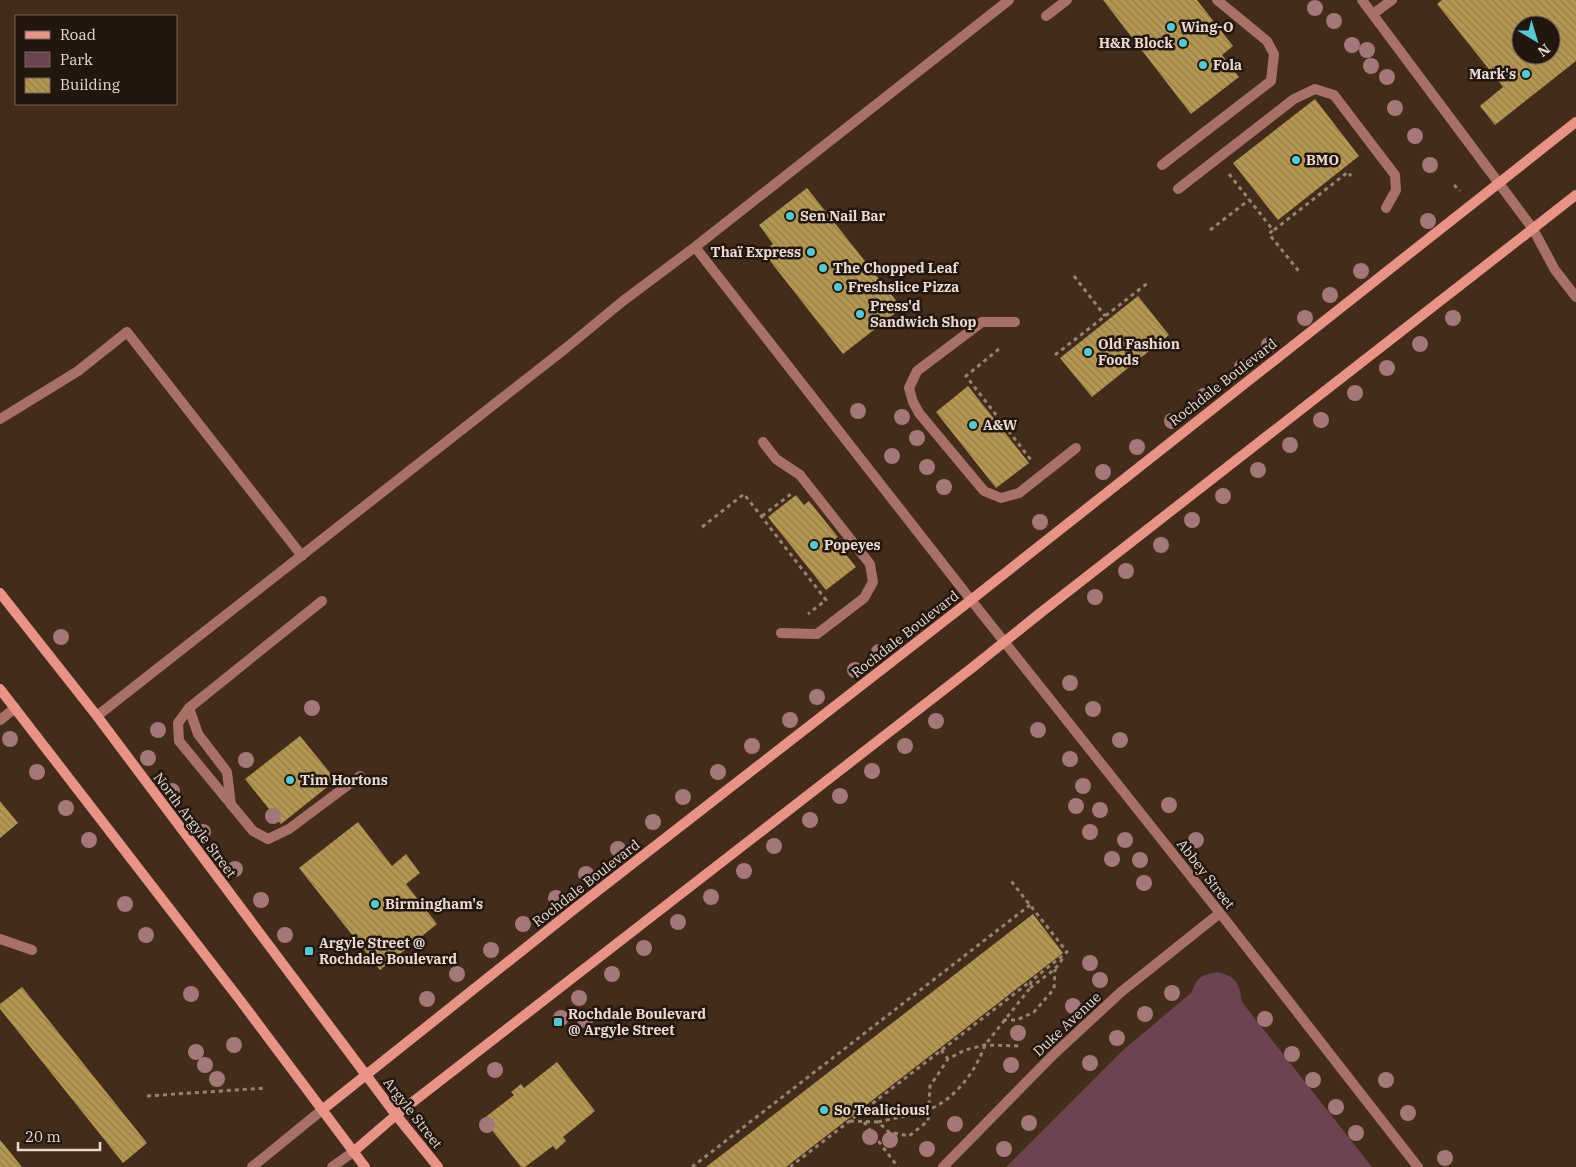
<svg xmlns="http://www.w3.org/2000/svg" width="1576" height="1167" font-family="'IBM Plex Serif',serif">
<style>
.green{fill:#6c434f}
.building{fill:url(#building-back-hatch);fill-rule:evenodd}
.lines{fill:none;stroke-linecap:round;stroke-linejoin:round}
.path{stroke:#978374;stroke-width:3;stroke-dasharray:4 4;stroke-linecap:butt}
.lane{stroke:#a77168;stroke-width:10}
.street{stroke:#a77168;stroke-width:10}
.secondary{stroke:#e99386;stroke-width:10}
.tree{fill:#a47778}
.poi-dot{fill:#52cbd7;stroke:#22170f;stroke-width:2}
.labels{text-anchor:middle;stroke-width:5;stroke-linejoin:round;paint-order:stroke}
.poi-label{font-size:14px;font-weight:bold;fill:#eadacf;stroke:#22170f;text-anchor:start}
.street-label{font-size:14px;fill:#eadacf;stroke:#22170f}
</style>
<defs>
<pattern id="building-back-hatch" width="6" height="6" patternUnits="userSpaceOnUse" patternTransform="scale(1.25)"><rect width="6" height="6" fill="#b49750"/><path d="M-1 5l2 2M0 0l6 6M5-1l2 2" fill="none" stroke="#937d4b"/></pattern>
</defs>
<rect width="100%" height="100%" fill="#432c19"/>
<path class="green" d="M1218,972C1237,977 1239,983 1242,1002L1372,1167H1006L1122,1051L1192,992C1197,976 1202,975 1218,972Z"/>
<path class="building" d="M1103,0H1197L1233,46L1222,55L1239,77L1191,114Z
M1442,0H1576V61L1495,125L1480,106L1503,87L1437,4ZM1521,25H1551V55H1521Z
M1315,99L1359,156L1278,220L1233,163Z
M807,188L902,308L843,354L763,252L773,244L759,225Z
M1138,296L1169,335L1092,397L1060,358Z
M968,386L1029,463L996,488L936,412Z
M796,495L804,505L809,501L838,537L834,540L856,567L826,590L768,517Z
M300,736L336,780L281,824L245,779Z
M0,801L18,823L0,838Z
M358,822L392,866L406,854L420,873L406,884L437,924L380,970L299,868Z
M1033,914L1063,953L786,1167H706Z
M22,987L147,1143L123,1163L0,1009V1004Z
M557,1062L595,1111L563,1137L566,1141L556,1150L553,1146L525,1167H521L483,1119L514,1095L511,1092L521,1084L524,1088Z
M0,1140L6,1147L22,1167H0Z"/>
<g class="lines">
<path class="path" d="M1229,174L1273,230L1269,234L1301,274
M1454,185L1460,191
M1210,230L1249,200
M1274,230L1348,172L1351,176
M1074,276L1105,316
M999,349L966,376L1031,460
M1055,355L1149,282
M762,516L791,494
M702,527L744,494L826,600L808,614
M1030,988L1055,969L1064,957
M1003,1020H1017L1034,1012L1054,989L1055,969
M941,1050L948,1059
M147,1096L265,1088
M850,1121L878,1122L889,1132L909,1136L928,1121L930,1086L948,1059L965,1050L985,1045L1022,1046
M864,1122L898,1167
M878,1122C894,1118 911,1116 927,1110C954,1101 976,1071 985,1045L1030,988L1031,981L1067,952L1011,881
M692,1167L1030,905
M790,1167L1031,981"/>
<path class="lane" d="M1362,0L1498,182
M1373,14L1392,0
M1046,16L1067,0
M1162,165L1271,81L1274,54L1267,41L1217,0
M1178,189L1294,99L1315,89L1334,95L1395,175L1396,190L1386,208
M695,247L971,600
M1015,322H982L917,371L909,388L913,402L919,413L984,491L1001,498L1019,493L1076,448
M0,419L78,371L127,332L302,556
M763,442L776,459L800,475L870,564L873,582L864,598L817,634L781,633
M322,601L189,708L178,723L179,741L253,831L268,839L289,829L360,776
M189,708L198,734L227,772L231,805
M97,716L566,348L623,301L695,247L1009,0
M0,720L15,708
M0,939L32,950"/>
<path class="street" d="M1498,182L1533,229L1555,270L1576,297
M971,600L1220,913L1418,1167
M252,1167L322,1110
M332,1167L353,1152
M943,1167L1054,1054L1121,992L1220,913"/>
<path class="secondary" d="M0,593L97,716L396,1115L438,1167
M0,689L240,1000L365,1167
M322,1110L573,910L971,600L1576,122
M353,1152L396,1115L973,667L1039,614L1576,195"/>
</g>
<g class="tree">
<circle cx="1315" cy="8" r="8"/>
<circle cx="1334" cy="21" r="8"/>
<circle cx="1352" cy="45" r="8"/>
<circle cx="1367" cy="50" r="8"/>
<circle cx="1371" cy="66" r="8"/>
<circle cx="1387" cy="77" r="8"/>
<circle cx="1395" cy="108" r="8"/>
<circle cx="1415" cy="136" r="8"/>
<circle cx="1430" cy="165" r="8"/>
<circle cx="1428" cy="221" r="8"/>
<circle cx="1361" cy="271" r="8"/>
<circle cx="1330" cy="295" r="8"/>
<circle cx="1305" cy="318" r="8"/>
<circle cx="1453" cy="318" r="8"/>
<circle cx="1420" cy="344" r="8"/>
<circle cx="1269" cy="345" r="8"/>
<circle cx="1242" cy="367" r="8"/>
<circle cx="1387" cy="368" r="8"/>
<circle cx="1355" cy="393" r="8"/>
<circle cx="1204" cy="396" r="8"/>
<circle cx="858" cy="411" r="8"/>
<circle cx="902" cy="417" r="8"/>
<circle cx="1321" cy="420" r="8"/>
<circle cx="1172" cy="421" r="8"/>
<circle cx="917" cy="438" r="8"/>
<circle cx="1290" cy="445" r="8"/>
<circle cx="1137" cy="447" r="8"/>
<circle cx="892" cy="456" r="8"/>
<circle cx="927" cy="467" r="8"/>
<circle cx="1258" cy="470" r="8"/>
<circle cx="1103" cy="472" r="8"/>
<circle cx="944" cy="487" r="8"/>
<circle cx="1223" cy="496" r="8"/>
<circle cx="1192" cy="520" r="8"/>
<circle cx="1040" cy="522" r="8"/>
<circle cx="1161" cy="545" r="8"/>
<circle cx="1126" cy="571" r="8"/>
<circle cx="1095" cy="597" r="8"/>
<circle cx="61" cy="637" r="8"/>
<circle cx="879" cy="652" r="8"/>
<circle cx="855" cy="670" r="8"/>
<circle cx="1070" cy="683" r="8"/>
<circle cx="817" cy="697" r="8"/>
<circle cx="312" cy="708" r="8"/>
<circle cx="1093" cy="709" r="8"/>
<circle cx="790" cy="720" r="8"/>
<circle cx="936" cy="721" r="8"/>
<circle cx="158" cy="730" r="8"/>
<circle cx="1038" cy="730" r="8"/>
<circle cx="10" cy="739" r="8"/>
<circle cx="1120" cy="740" r="8"/>
<circle cx="752" cy="746" r="8"/>
<circle cx="905" cy="746" r="8"/>
<circle cx="148" cy="758" r="8"/>
<circle cx="1070" cy="759" r="8"/>
<circle cx="246" cy="760" r="8"/>
<circle cx="872" cy="771" r="8"/>
<circle cx="37" cy="772" r="8"/>
<circle cx="718" cy="772" r="8"/>
<circle cx="1083" cy="786" r="8"/>
<circle cx="172" cy="791" r="8"/>
<circle cx="840" cy="796" r="8"/>
<circle cx="683" cy="797" r="8"/>
<circle cx="1169" cy="805" r="8"/>
<circle cx="1076" cy="806" r="8"/>
<circle cx="66" cy="808" r="8"/>
<circle cx="1100" cy="810" r="8"/>
<circle cx="273" cy="816" r="8"/>
<circle cx="810" cy="820" r="8"/>
<circle cx="653" cy="822" r="8"/>
<circle cx="203" cy="832" r="8"/>
<circle cx="1090" cy="832" r="8"/>
<circle cx="89" cy="840" r="8"/>
<circle cx="1125" cy="840" r="8"/>
<circle cx="1196" cy="840" r="8"/>
<circle cx="774" cy="846" r="8"/>
<circle cx="618" cy="849" r="8"/>
<circle cx="1112" cy="859" r="8"/>
<circle cx="1140" cy="860" r="8"/>
<circle cx="235" cy="869" r="8"/>
<circle cx="744" cy="871" r="8"/>
<circle cx="586" cy="874" r="8"/>
<circle cx="1144" cy="883" r="8"/>
<circle cx="711" cy="897" r="8"/>
<circle cx="556" cy="898" r="8"/>
<circle cx="261" cy="900" r="8"/>
<circle cx="125" cy="904" r="8"/>
<circle cx="678" cy="922" r="8"/>
<circle cx="523" cy="924" r="8"/>
<circle cx="146" cy="935" r="8"/>
<circle cx="285" cy="935" r="8"/>
<circle cx="644" cy="948" r="8"/>
<circle cx="491" cy="950" r="8"/>
<circle cx="1090" cy="963" r="8"/>
<circle cx="457" cy="974" r="8"/>
<circle cx="612" cy="974" r="8"/>
<circle cx="1100" cy="980" r="8"/>
<circle cx="1172" cy="993" r="8"/>
<circle cx="191" cy="994" r="8"/>
<circle cx="579" cy="998" r="8"/>
<circle cx="427" cy="999" r="8"/>
<circle cx="1073" cy="1006" r="8"/>
<circle cx="1145" cy="1014" r="8"/>
<circle cx="561" cy="1018" r="8"/>
<circle cx="1265" cy="1019" r="8"/>
<circle cx="585" cy="1020" r="8"/>
<circle cx="1018" cy="1033" r="8"/>
<circle cx="1117" cy="1038" r="8"/>
<circle cx="234" cy="1045" r="8"/>
<circle cx="196" cy="1052" r="8"/>
<circle cx="1292" cy="1054" r="8"/>
<circle cx="1090" cy="1063" r="8"/>
<circle cx="205" cy="1065" r="8"/>
<circle cx="1011" cy="1065" r="8"/>
<circle cx="495" cy="1070" r="8"/>
<circle cx="217" cy="1079" r="8"/>
<circle cx="1313" cy="1080" r="8"/>
<circle cx="1386" cy="1080" r="8"/>
<circle cx="1336" cy="1107" r="8"/>
<circle cx="1408" cy="1113" r="8"/>
<circle cx="1029" cy="1123" r="8"/>
<circle cx="955" cy="1124" r="8"/>
<circle cx="487" cy="1125" r="8"/>
<circle cx="1356" cy="1133" r="8"/>
<circle cx="870" cy="1137" r="8"/>
<circle cx="890" cy="1140" r="8"/>
<circle cx="927" cy="1149" r="8"/>
<circle cx="1004" cy="1149" r="8"/>
<circle cx="1445" cy="1158" r="8"/>
</g>
<g class="poi-dot">
<circle cx="1171" cy="27" r="5"/>
<circle cx="1183" cy="43" r="5"/>
<circle cx="1203" cy="65" r="5"/>
<circle cx="1526" cy="74" r="5"/>
<circle cx="1296" cy="160" r="5"/>
<circle cx="790" cy="216" r="5"/>
<circle cx="811" cy="252" r="5"/>
<circle cx="823" cy="268" r="5"/>
<circle cx="838" cy="287" r="5"/>
<circle cx="860" cy="314" r="5"/>
<circle cx="1088" cy="352" r="5"/>
<circle cx="973" cy="425" r="5"/>
<circle cx="814" cy="545" r="5"/>
<circle cx="290" cy="780" r="5"/>
<circle cx="375" cy="904" r="5"/>
<rect x="304" y="946" width="10" height="10" rx="2.5"/>
<rect x="553" y="1017" width="10" height="10" rx="2.5"/>
<circle cx="824" cy="1110" r="5"/>
</g>
<g class="labels">
<g class="poi-label">
<text x="1181" y="32">Wing-O</text>
<text x="1173" y="48" text-anchor="end">H&amp;R Block</text>
<text x="1213" y="70">Fola</text>
<text x="1516" y="79" text-anchor="end">Mark's</text>
<text x="1306" y="165">BMO</text>
<text x="800" y="221">Sen Nail Bar</text>
<text x="801" y="257" text-anchor="end">Thaï Express</text>
<text x="833" y="273">The Chopped Leaf</text>
<text x="848" y="292">Freshslice Pizza</text>
<text x="870" y="311">Press'd<tspan x="870" dy="16">Sandwich Shop</tspan></text>
<text x="1098" y="349">Old Fashion<tspan x="1098" dy="16">Foods</tspan></text>
<text x="983" y="430">A&amp;W</text>
<text x="824" y="550">Popeyes</text>
<text x="300" y="785">Tim Hortons</text>
<text x="385" y="909">Birmingham's</text>
<text x="319" y="948">Argyle Street @<tspan x="319" dy="16">Rochdale Boulevard</tspan></text>
<text x="568" y="1019">Rochdale Boulevard<tspan x="568" dy="16">@ Argyle Street</tspan></text>
<text x="834" y="1115">So Tealicious!</text>
</g>
<g class="street-label">
<text transform="translate(1223 382) rotate(-38)" y="5">Rochdale Boulevard</text>
<text transform="translate(905 634) rotate(-38)" y="5">Rochdale Boulevard</text>
<text transform="translate(195 825) rotate(53)" y="5">North Argyle Street</text>
<text transform="translate(1206 874) rotate(52)" y="5">Abbey Street</text>
<text transform="translate(586 883) rotate(-38)" y="5">Rochdale Boulevard</text>
<text transform="translate(1067 1024) rotate(-43)" y="5">Duke Avenue</text>
<text transform="translate(413 1113) rotate(52)" y="5">Argyle Street</text>
</g>
</g>
<rect x="15" y="15" width="162" height="90" fill="#22170f" stroke="#72655c"/>
<rect x="25" y="31" width="25" height="8" fill="#e99386" stroke="#72655c"/>
<text x="60" y="40" font-size="15" fill="#eadacf">Road</text>
<rect x="25" y="52" width="25" height="15" fill="#6c434f" stroke="#72655c"/>
<text x="60" y="65" font-size="15" fill="#eadacf">Park</text>
<rect x="25" y="78" width="25" height="15" fill="url(#building-back-hatch)" stroke="#72655c"/>
<text x="60" y="90" font-size="15" fill="#eadacf">Building</text>
<g transform="translate(1536 40) rotate(142)"><circle r="24" fill="#22170f" stroke="#72655c"/>
<path d="M0-4L9 19L0 12L-9 19Z" fill="#52cbd7"/>
<text y="-8" font-size="14" font-weight="bold" text-anchor="middle" fill="#eadacf">N</text>
</g>
<path d="M18 1142v8h82v-8" fill="none" stroke="#eadacf" stroke-width="2.5"/>
<text x="25" y="1142" font-size="15" fill="#eadacf" stroke="#22170f" stroke-width="4" paint-order="stroke">20 m</text>
</svg>
